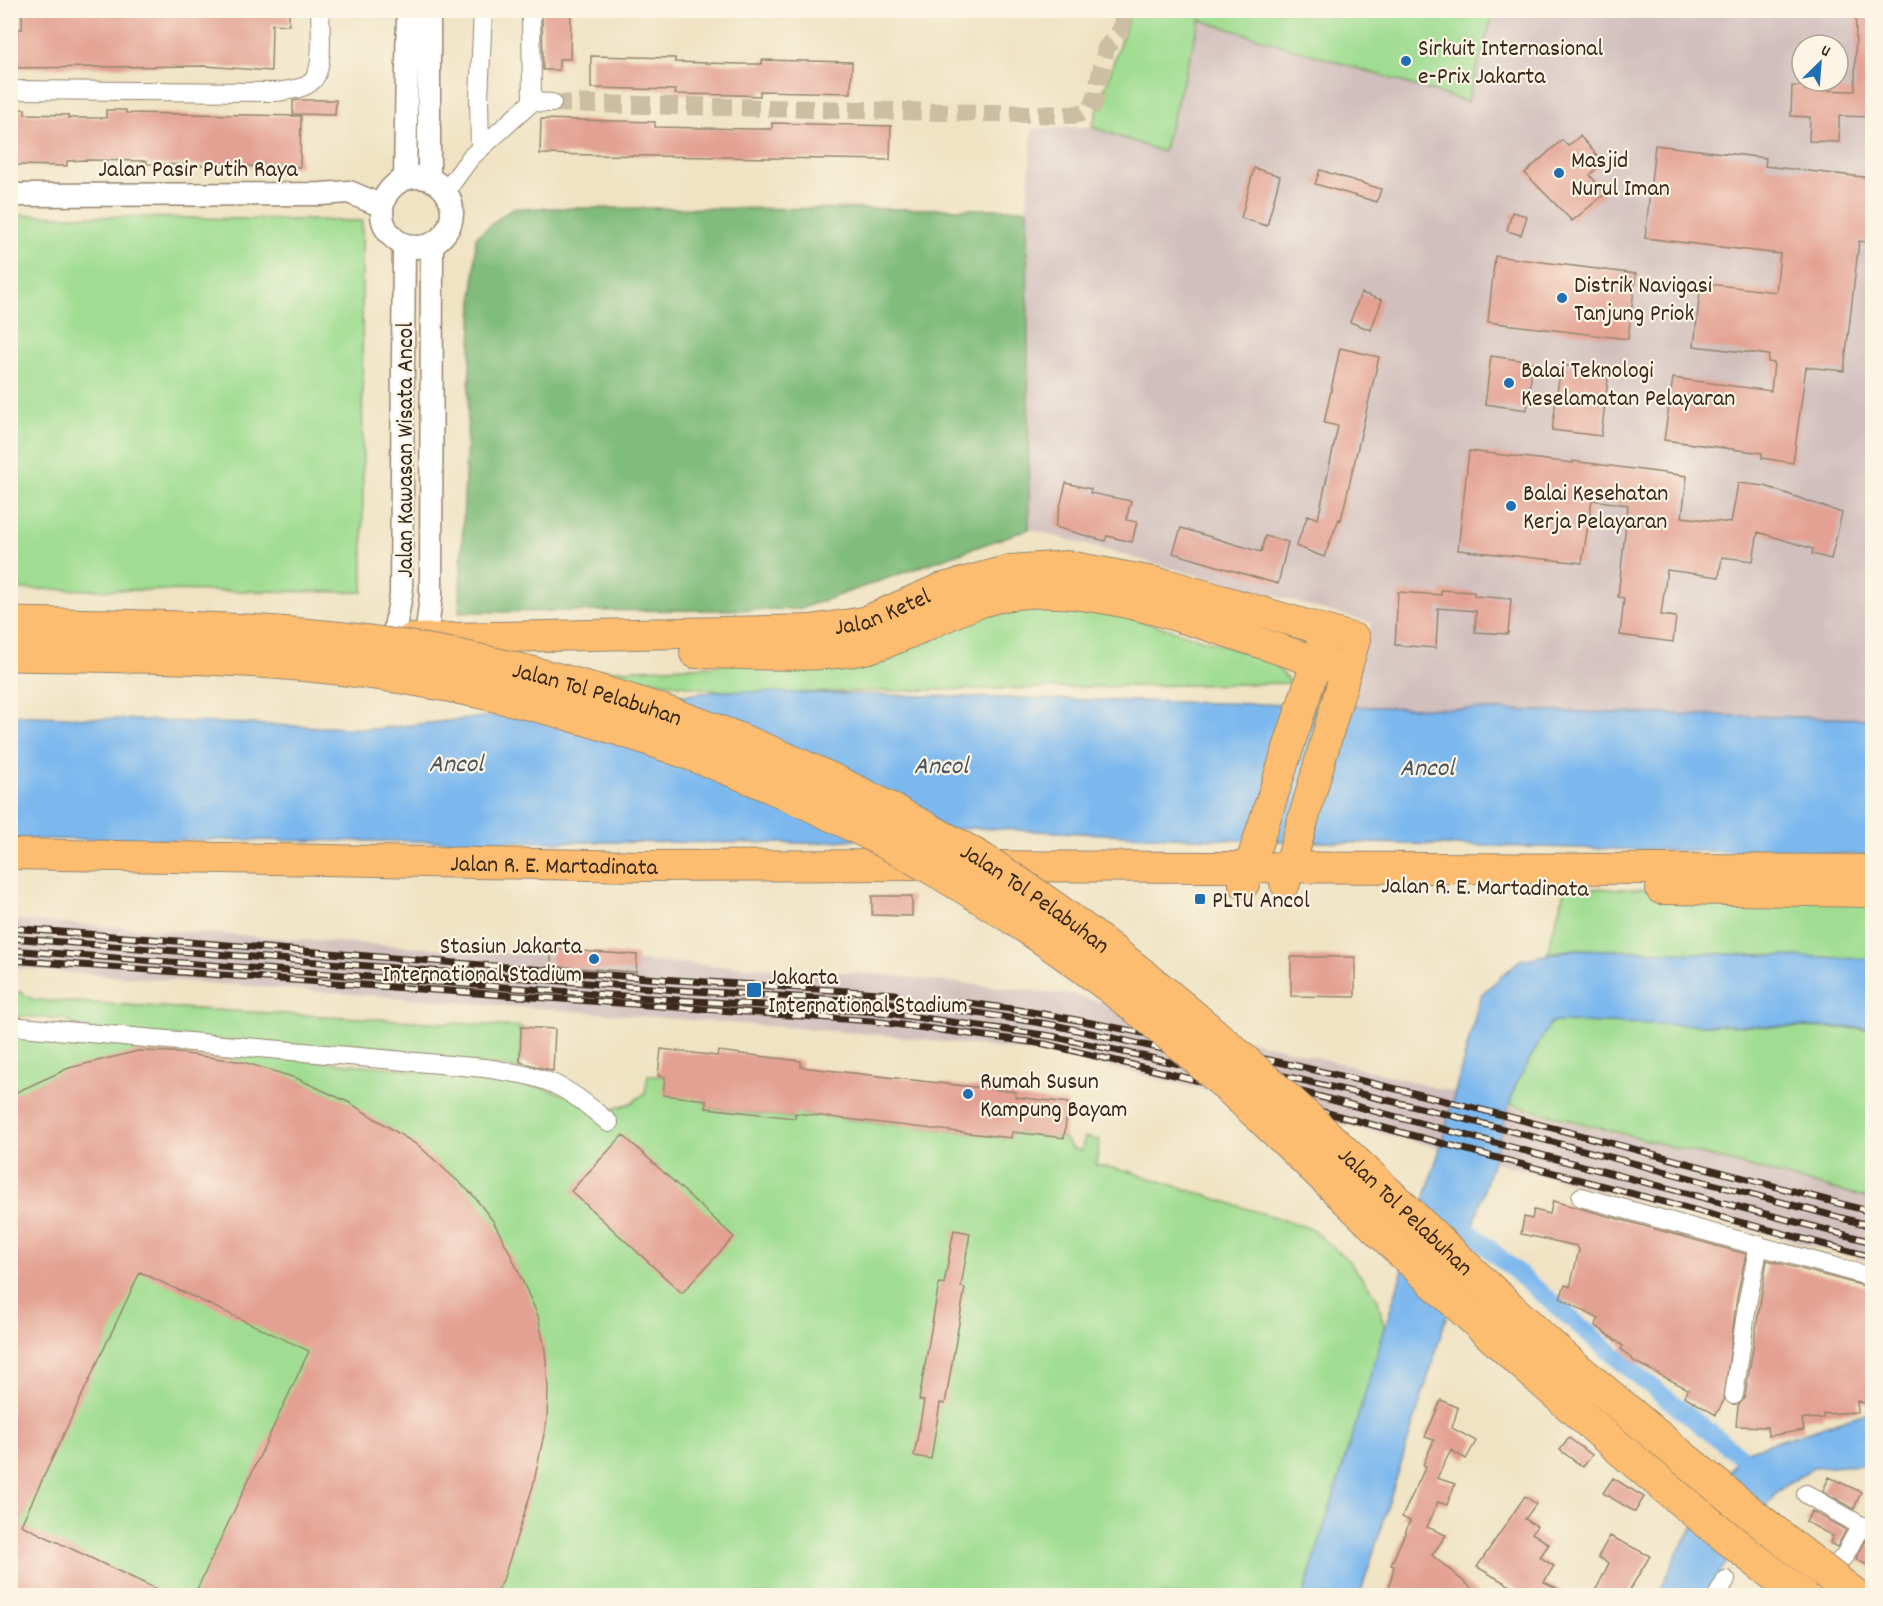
<svg xmlns="http://www.w3.org/2000/svg" width="1883" height="1606" font-family="Dekko,sans-serif">
<style>
.industrial{fill:#d1bfbd;fill-rule:evenodd}
.green{fill:#a0dd92;stroke:#6e8458;stroke-width:1.5}
.forest{fill:#80bc7c;stroke:#5e734d;stroke-width:1.5}
.water{fill:#7bb8ee;stroke:#5b7186;stroke-width:1.5}
.lines{fill:none;stroke-linecap:round;stroke-linejoin:round}
.canal{stroke:#7bb8ee;stroke-width:18}
.building{fill:#e3a193}
.minor-tunnel{stroke:#cbbea2;stroke-width:18;stroke-dasharray:18 9;stroke-linecap:butt}
.minor-casing{stroke:#958670;stroke-width:20}
.tertiary-casing{stroke:#958670;stroke-width:25}
.trunk-casing{stroke:#958670;stroke-width:32}
.minor{stroke:#fff;stroke-width:18}
.tertiary{stroke:#fff;stroke-width:22}
.trunk{stroke:#fcbd6f;stroke-width:30}
.rail-casing{stroke:#3b2a1e;stroke-width:7}
.rail{stroke:#fcf5e5;stroke-width:4.5;stroke-dasharray:14;stroke-linecap:butt}
.motorway-bridge-casing{stroke:#958670;stroke-width:35;stroke-linecap:butt}
.motorway-bridge{stroke:#fcbd6f;stroke-width:33}
.poi-dot{fill:#1f6fb2;stroke:#fcf5e5;stroke-width:2}
.labels{text-anchor:middle;stroke-width:4.5;stroke-linejoin:round;paint-order:stroke}
.poi-label{font-size:24px;fill:#3b2a1e;stroke:#fcf5e5;text-anchor:start}
.street-label{font-size:24px;fill:#3b2a1e;stroke:#fcf5e5}
.water-label{font-size:26px;font-style:italic;fill:#4e555c;stroke:#fcf5e5}
</style>
<rect width="100%" height="100%" fill="#fcf5e5"/>
<filter id="ink" filterUnits="userSpaceOnUse"><feTurbulence type="fractalNoise" baseFrequency=".0167" numOctaves="2"/><feDisplacementMap in="SourceGraphic" scale="12" xChannelSelector="R" yChannelSelector="G"/><feConvolveMatrix kernelMatrix="1 2 1 2 8 2 1 2 1" color-interpolation-filters="sRGB"/></filter>
<filter id="wash" filterUnits="userSpaceOnUse"><feTurbulence type="fractalNoise" baseFrequency=".008" numOctaves="4" result="noise"/><feDisplacementMap in="SourceGraphic" scale="24" xChannelSelector="R" yChannelSelector="G"/><feGaussianBlur stdDeviation="1.35" result="paint"/><feColorMatrix in="noise" values="0 0 0 0 0 0 0 0 0 0 0 0 0 0 0 0 0 1.4 0 .05"/><feComposite in="paint" operator="in"/></filter>
<g filter="url(#wash)">
<rect width="100%" height="100%" fill="#efe3c3"/>
<path class="industrial" d="M1131,11H1170L1466,102L1494,11H1872V719L1340,709L1372,623L1029,529L1027,209L1032,129L1092,127ZM1802,45H1838V81H1802Z
M10,920L520,954L886,975L1073,995L1872,1199V1262L1440,1148L1060,1055L885,1035L11,968Z"/>
<path class="green" d="M1131,10H1494V11L1467,102L1200,20L1163,152L1092,127Z
M11,215L362,221L363,592L11,589Z
M1023,604L1122,615L1271,660L1291,683L781,693L720,691L591,671L713,666L957,622Z
M1565,888L1872,892V959L1576,949L1547,953Z
M11,992H20L34,1000L521,1027L519,1069L398,1053L393,1048L353,1044L334,1049L77,1029L66,1019L17,1016L11,1023Z
M1551,1021L1872,1029V1199L1509,1104L1515,1086Z
M10,1033L113,1044L397,1068L543,1088L613,1109L631,1103L645,1093L648,1075L665,1077L706,1100V1108L794,1118L797,1096L802,1114L903,1126L904,1119L917,1127L1011,1138L1012,1132L1064,1138L1072,1148L1081,1151L1085,1137L1100,1140L1096,1165L1128,1171L1312,1229L1350,1262L1378,1299L1385,1331L1303,1595H11Z"/>
<path class="forest" d="M512,208L1027,209L1029,529L799,609L459,612L476,237Z"/>
<path class="water" d="M720,691L1872,719V855L1238,840L974,828L813,843L11,839V715L375,729Z
M1576,949L1872,959V1028L1551,1022L1515,1086L1433,1361L1360,1595L1303,1596L1440,1148L1481,995L1520,960Z
M1872,1411V1470L1863,1465L1813,1468L1778,1490L1720,1572L1710,1595L1658,1596L1678,1551L1741,1453Z"/>
<g class="lines">
<path class="canal" d="M1458,1222L1637,1375L1758,1470"/>
</g>
<g id="blocks">
<path class="building" d="M22,10H289V25L272,24L271,71L206,66L10,68V35H17V29H22Z
M542,10H571L570,59H559V70H543Z
M1856,10H1872V117L1839,116V142L1809,141L1810,117L1791,116L1792,86H1805V90L1855,91Z
M591,56L675,58V62L738,64H762V60L852,62L851,93L760,91V96L737,95L675,94L676,90L591,88Z
M299,100H336L335,115L293,114V101Z
M10,109H25V114L68,115V118H106V110H126V113L301,116L300,167L147,164V161L85,160L67,161V166L10,165Z
M541,119L655,122V127L750,129H772V123L891,126L890,160L540,154Z
M1580,136L1603,162L1590,175L1605,194L1572,221L1525,173L1562,140L1568,146Z
M1655,145L1766,158L1765,166L1872,178V243L1859,241L1844,371L1806,367L1793,463L1762,458V453L1664,440L1673,378L1771,391L1774,363L1768,362L1769,355L1694,346L1701,283L1776,292L1780,254L1645,238Z
M1254,168L1280,176L1267,226L1241,218Z
M1320,170L1381,189L1377,202L1315,184Z
M1512,212L1527,216L1521,235L1507,231Z
M1495,256L1636,274L1628,339L1488,322Z
M1361,293L1382,300L1371,330L1350,322Z
M1340,348L1379,357L1341,520L1339,519L1324,557L1296,546L1308,515L1318,519L1338,426L1324,423Z
M1491,356L1533,362L1527,410L1485,404Z
M1561,365L1609,371L1601,436L1552,430Z
M1469,451L1573,463V461L1687,476L1682,517L1731,523L1738,483L1765,486L1842,513L1831,559L1812,554L1813,549L1758,532L1753,561L1722,557L1719,577L1667,570L1661,615L1676,617L1673,642L1620,635L1624,598L1618,597L1628,505L1592,500L1582,563L1458,550Z
M1066,483L1091,489L1090,493L1131,501L1126,520L1137,522L1132,542L1107,536L1105,541L1055,527Z
M1181,528L1261,552L1265,536L1288,542L1278,584L1173,553Z
M1441,590L1474,592V596L1511,599L1508,634L1475,632L1476,611L1438,608L1436,648L1395,645L1398,592L1441,595Z
M872,896H912V916L872,915Z
M551,949L637,955L636,972L551,966Z
M1291,957H1355V997L1291,996Z
M521,1027L555,1029L553,1071L520,1062Z
M661,1049L717,1056L718,1051L801,1061V1067L1016,1092L1015,1097L1068,1103L1064,1138L1012,1132L1011,1138L795,1113V1118L706,1108V1100L663,1095L665,1077L658,1076Z
M138,1051L172,1052L243,1062L296,1078L350,1103L419,1146L472,1194L493,1221L510,1253L538,1316L545,1350L548,1387L547,1420L533,1486L503,1580L495,1596H194L309,1351L140,1272L21,1525L171,1596H10V1095L69,1068Z
M623,1135L734,1237L682,1293L571,1191Z
M1553,1201L1746,1254L1737,1297L1724,1400L1716,1415L1684,1396L1688,1389L1635,1362L1621,1349L1623,1346L1595,1325L1599,1319L1560,1298L1565,1285L1570,1287L1579,1250L1577,1246L1521,1234L1524,1217L1532,1219L1534,1210L1550,1214Z
M954,1230L970,1233L961,1287L965,1288L945,1404L940,1403L931,1459L914,1456L924,1401L919,1400L939,1283L944,1284Z
M1767,1260L1872,1288V1405L1857,1401L1858,1412L1823,1414V1418L1802,1419L1804,1430L1787,1433L1768,1436L1767,1427L1736,1426L1738,1406L1745,1397Z
M1441,1400L1458,1408L1452,1428L1476,1441L1466,1459L1451,1450L1437,1478L1455,1484L1447,1505L1438,1502L1427,1527L1446,1535L1432,1555L1481,1596H1387L1394,1566L1391,1565L1410,1521L1402,1517L1426,1466L1423,1465L1434,1440L1425,1437Z
M1569,1438L1592,1455L1583,1467L1560,1450Z
M1829,1477L1861,1492L1854,1509L1823,1491Z
M1613,1478L1644,1497L1635,1512L1603,1493Z
M1525,1496L1536,1504L1525,1519L1537,1526L1532,1533L1549,1544L1540,1557L1554,1566L1544,1582L1574,1596H1528L1477,1567Z
M1812,1511L1846,1530L1837,1547L1830,1543L1833,1536L1806,1522Z
M1610,1536L1650,1556L1626,1596H1593L1609,1563L1598,1557Z
M1865,1541L1872,1543V1568L1856,1559Z"/>
</g>
</g>
<g filter="url(#ink)">
<use href="#blocks" fill-opacity="0" stroke="#958670" stroke-width="1.5"/>
<g class="lines">
<path class="minor-tunnel" d="M552,103L1073,115L1088,111L1094,104L1106,48L1120,32L1125,10"/>
<g class="minor-casing">
<path id="minor" d="M531,10L532,102
M10,90L276,92C288,90 303,90 312,81C325,70 320,27 320,10
M480,149L479,99L483,10
M446,191L471,157L532,102L552,103
M10,1026L484,1068C547,1077 560,1081 609,1123
M1581,1197L1872,1277
M1734,1395L1748,1299L1759,1245
M1806,1494L1872,1532
M1823,1580L1845,1555L1861,1525
M1717,1596L1726,1580"/>
</g>
<g class="tertiary-casing">
<path id="tertiary" d="M429,10V179
M382 212a35 35 0 1 1 70 0a35 35 0 1 1-70 0Z
M405,179L408,10
M10,195L321,194L349,192L382,206
M429,653L426,639L431,596L432,244
M397,655L393,639L401,595L404,244"/>
</g>
<g class="trunk-casing">
<g id="trunk">
<path id="s1" d="M411,639L811,630L864,622L940,589L1010,570L1068,566L1169,585L1355,639L1285,883"/>
<path d="M695,653C745,653 826,660 872,647C921,633 965,600 1016,594C1115,582 1250,643 1346,671"/>
<path id="s2" d="M10,854L640,866L931,865"/>
<path d="M979,866L1872,870"/>
<path d="M1244,884L1322,644"/>
<path d="M1661,889L1872,892"/>
</g>
</g>
<use href="#minor" class="minor"/>
<use href="#tertiary" class="tertiary"/>
<use href="#trunk" class="trunk"/>
<g class="rail-casing">
<path id="rail" d="M10,928L660,979L895,994
M10,938L677,990L880,1002L958,1010L1054,1025L1280,1075L1446,1114L1872,1226
M10,950L677,1000L880,1012L1051,1036L1279,1086L1872,1242
M10,960L872,1021L1045,1044L1275,1099L1872,1257
M958,1002C1049,1012 1138,1032 1227,1051C1444,1096 1658,1156 1872,1212"/>
</g>
<use href="#rail" class="rail"/>
<g class="motorway-bridge-casing">
<g id="motorway-bridge">
<path id="s3" d="M10,624C170,627 329,627 485,662C634,695 777,747 910,820C936,834 962,847 986,862C1197,997 1370,1181 1554,1349C1583,1375 1615,1400 1645,1426C1714,1484 1784,1541 1856,1596"/>
<path d="M10,654C129,656 250,655 368,672C654,711 924,835 1148,1017C1237,1090 1319,1173 1403,1253C1530,1373 1662,1490 1802,1596"/>
</g>
</g>
<use href="#motorway-bridge" class="motorway-bridge"/>
</g>
</g>
<g class="poi-dot">
<circle cx="1406" cy="61" r="6"/>
<circle cx="1559" cy="173" r="6"/>
<circle cx="1562" cy="298" r="6"/>
<circle cx="1509" cy="383" r="6"/>
<circle cx="1511" cy="506" r="6"/>
<rect x="1194" y="893" width="12" height="12" rx="3"/>
<circle cx="594" cy="959" r="6"/>
<rect x="746" y="982" width="16" height="16" rx="3"/>
<circle cx="968" cy="1094" r="6"/>
</g>
<g class="labels">
<g class="poi-label">
<text x="1418" y="55">Sirkuit Internasional<tspan x="1418" dy="28">e-Prix Jakarta</tspan></text>
<text x="1571" y="167">Masjid<tspan x="1571" dy="28">Nurul Iman</tspan></text>
<text x="1574" y="292">Distrik Navigasi<tspan x="1574" dy="28">Tanjung Priok</tspan></text>
<text x="1521" y="377">Balai Teknologi<tspan x="1521" dy="28">Keselamatan Pelayaran</tspan></text>
<text x="1523" y="500">Balai Kesehatan<tspan x="1523" dy="28">Kerja Pelayaran</tspan></text>
<text x="1212" y="907">PLTU Ancol</text>
<text x="582" y="953" text-anchor="end">Stasiun Jakarta<tspan x="582" dy="28">International Stadium</tspan></text>
<text x="768" y="984">Jakarta<tspan x="768" dy="28">International Stadium</tspan></text>
<text x="980" y="1088">Rumah Susun<tspan x="980" dy="28">Kampung Bayam</tspan></text>
</g>
<g class="street-label">
<text x="198" y="176">Jalan Pasir Putih Raya</text>
<text transform="translate(404 450) rotate(-90)" y="8">Jalan Kawasan Wisata Ancol</text>
<text dy="8" stroke="none"><textPath href="#s1" startOffset="474">Jalan Ketel</textPath></text>
<text dy="8" stroke="none"><textPath href="#s3" startOffset="594">Jalan Tol Pelabuhan</textPath></text>
<text dy="8" stroke="none"><textPath href="#s2" startOffset="544">Jalan R. E. Martadinata</textPath></text>
<text transform="translate(1485 886) rotate(1)" y="8">Jalan R. E. Martadinata</text>
<text dy="8" stroke="none"><textPath href="#s3" startOffset="1080">Jalan Tol Pelabuhan</textPath></text>
<text dy="8" stroke="none"><textPath href="#s3" startOffset="1566">Jalan Tol Pelabuhan</textPath></text>
</g>
<g class="water-label">
<text x="456" y="771">Ancol</text>
<text x="941" y="773">Ancol</text>
<text x="1427" y="775">Ancol</text>
</g>
</g>
<rect width="1883" height="1606" fill="none" stroke="#fcf5e5" stroke-width="36"/>
<g transform="translate(1820 63) rotate(25)"><circle r="28" fill="#fcf5e5" stroke="#afa495" stroke-width="1.5"/>
<path d="M0-4.5L10 22L0 15L-10 22Z" fill="#1f6fb2"/>
<text y="-9" font-size="16" font-weight="bold" text-anchor="middle" fill="#3b2a1e">U</text>
</g>
</svg>
